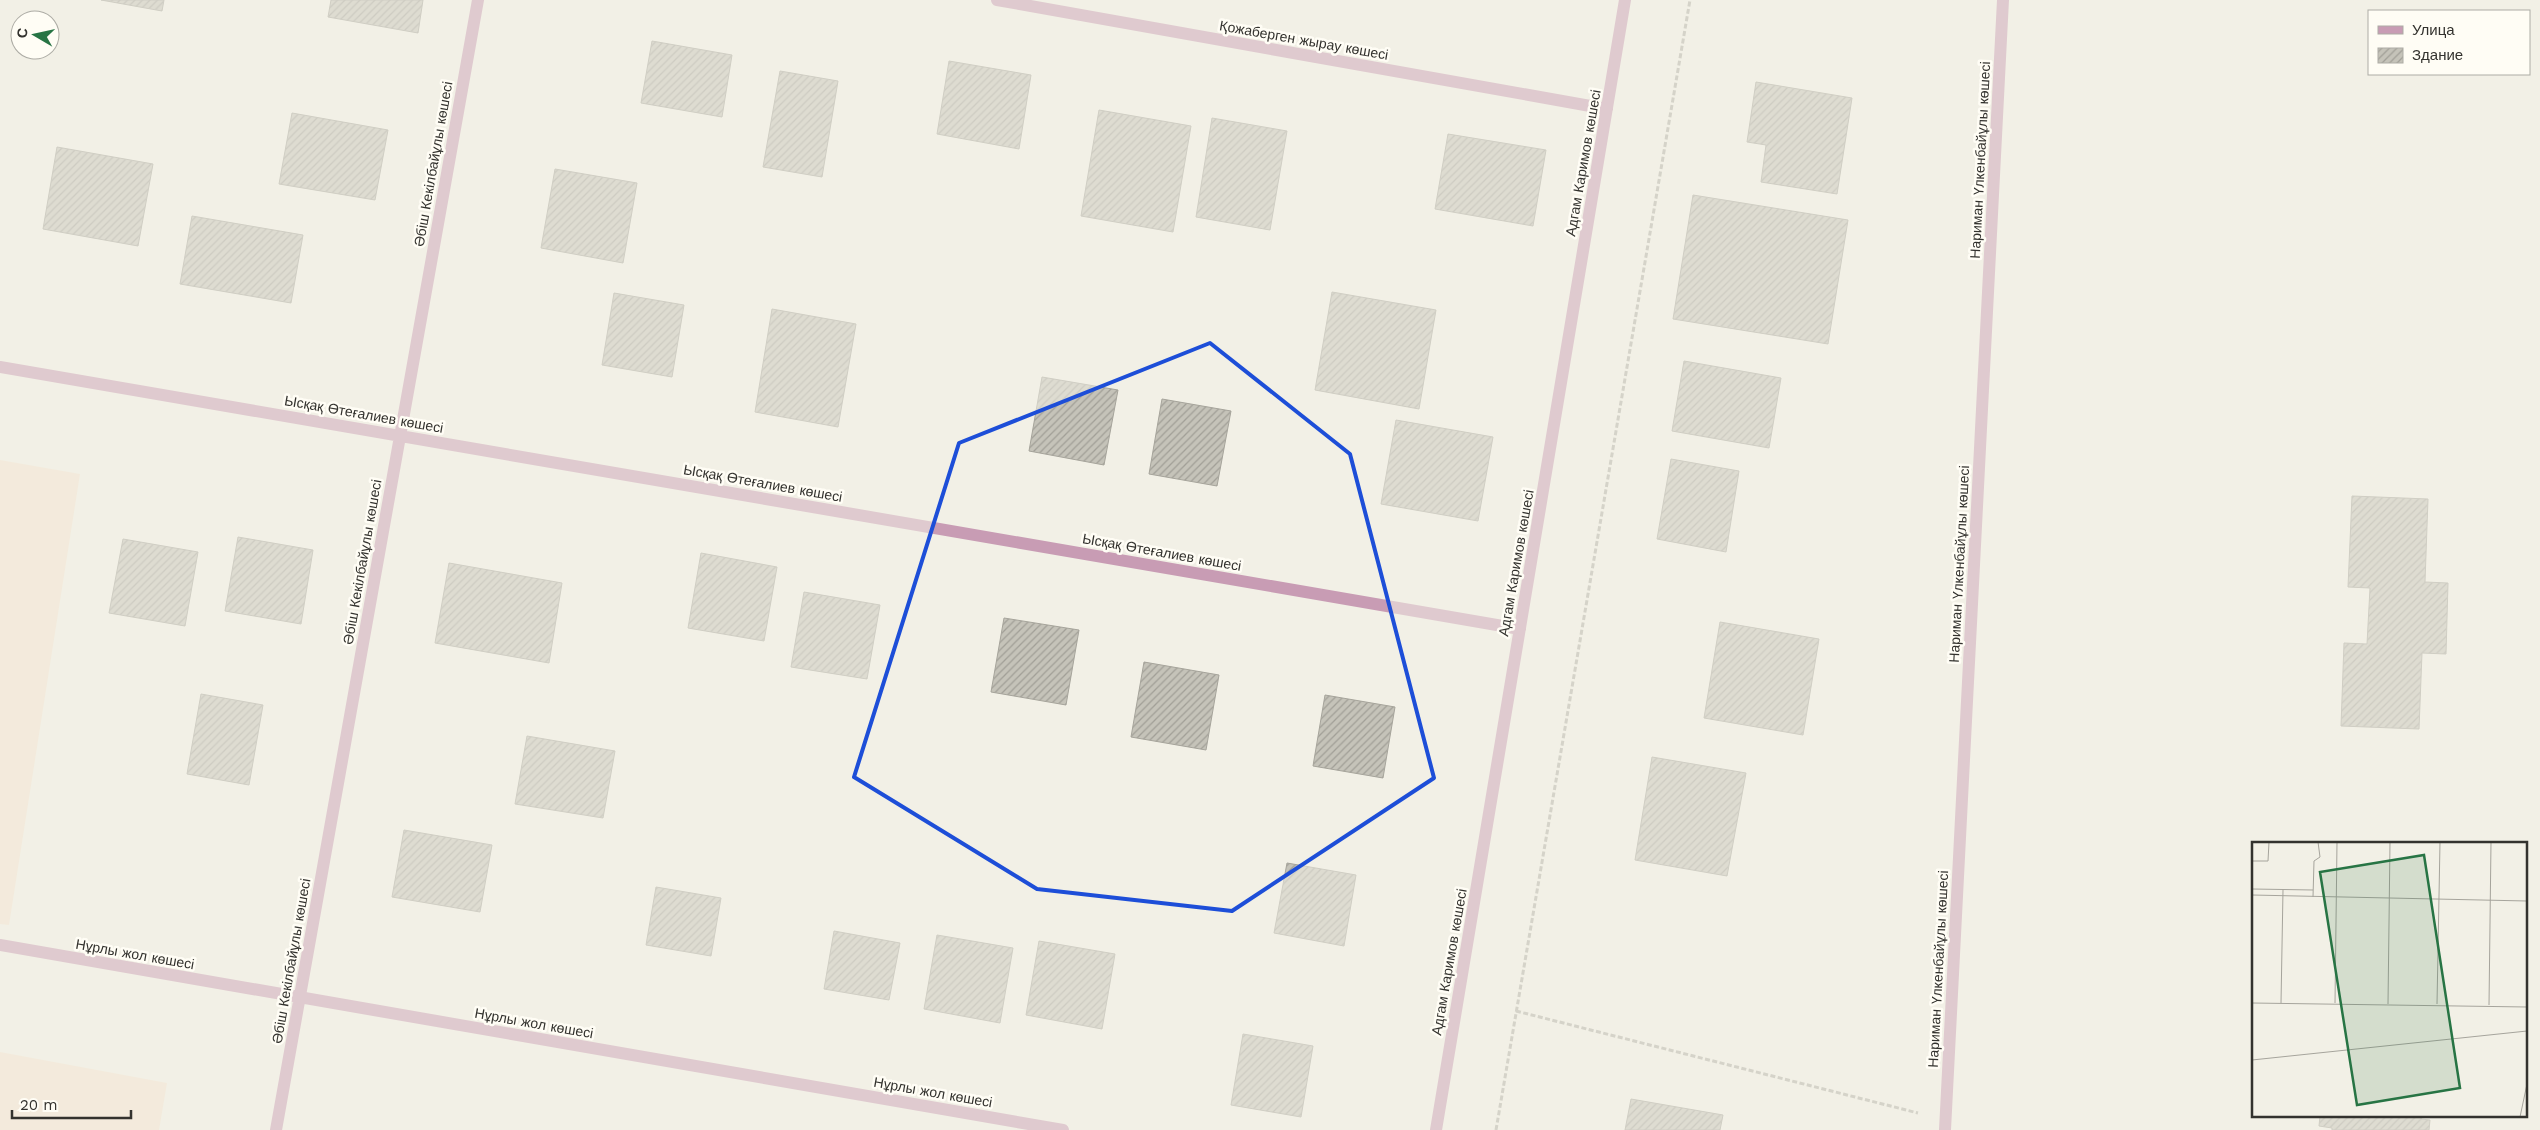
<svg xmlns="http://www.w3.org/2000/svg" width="2540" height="1130" font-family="'Work Sans',sans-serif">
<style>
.education{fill:#f3e3d1}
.building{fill:url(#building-hatch);stroke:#a6a49b}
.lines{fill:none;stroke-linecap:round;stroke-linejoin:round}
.path{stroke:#b1afa7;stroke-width:3;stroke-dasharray:5 2.5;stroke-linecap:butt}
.minor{stroke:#c89cb4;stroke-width:12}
.marked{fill:none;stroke:#1d4ed8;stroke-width:4;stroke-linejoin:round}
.labels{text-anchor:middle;stroke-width:5;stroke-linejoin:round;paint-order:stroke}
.street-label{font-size:14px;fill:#33322e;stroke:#fffdf5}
.inset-road{fill:none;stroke:#a6a49c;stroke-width:1}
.view{fill:#277444;fill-opacity:0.15;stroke:#277444;stroke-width:2.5}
.inset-edge{fill:none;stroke:#33322e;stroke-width:2.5}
</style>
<defs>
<pattern id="building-hatch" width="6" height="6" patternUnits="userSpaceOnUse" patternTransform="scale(1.25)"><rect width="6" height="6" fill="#c5c3b9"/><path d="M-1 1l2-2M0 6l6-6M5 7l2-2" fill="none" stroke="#a19f97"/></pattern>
</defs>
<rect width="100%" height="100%" fill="#f2f0e6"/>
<path class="education" d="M0,460L80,474L9,925L0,924Z
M0,1052L167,1083L159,1130H0Z"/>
<path class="building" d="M101,0H164L162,11Z
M331,0H423L418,33L328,17Z
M652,41L732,55L722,117L641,103Z
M949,61L1031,75L1019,149L937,134Z
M780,71L838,81L822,177L763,167Z
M1756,82L1852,98L1837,194L1761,182L1766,145L1747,142Z
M1099,110L1191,126L1173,232L1081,216Z
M292,113L388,130L375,200L279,184Z
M1212,118L1287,131L1270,230L1196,217Z
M1448,134L1546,150L1533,226L1435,209Z
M57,147L153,164L138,246L43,229Z
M555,169L637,183L623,263L541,248Z
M1693,195L1848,220L1828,344L1673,319Z
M192,216L303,235L291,303L180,284Z
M1332,292L1436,310L1419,409L1315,390Z
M614,293L684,305L672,377L602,365Z
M772,309L856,324L838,427L755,412Z
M1684,361L1781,378L1769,448L1672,431Z
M1042,377L1118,390L1104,465L1029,451Z
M1162,399L1231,411L1217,486L1149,474Z
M1396,420L1493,437L1478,521L1381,504Z
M1671,459L1739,471L1726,552L1657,539Z
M2352,496L2428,499L2425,582L2448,583L2446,654L2422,653L2419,729L2341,726L2344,643L2367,644L2370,588L2348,587Z
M238,537L313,550L301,624L225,611Z
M123,539L198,552L185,626L109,613Z
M701,553L777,567L764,641L688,628Z
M449,563L562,583L549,663L435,643Z
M804,592L880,605L867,679L791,667Z
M1004,618L1079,630L1066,705L991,692Z
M1720,622L1819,639L1803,735L1704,718Z
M1144,662L1219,675L1206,750L1131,737Z
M201,694L263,705L249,785L187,774Z
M1325,695L1395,707L1383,778L1313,766Z
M527,736L615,751L603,818L515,804Z
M1652,757L1746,773L1727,876L1635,860Z
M404,830L492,845L480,912L392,897Z
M1287,863L1356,875L1344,946L1274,933Z
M656,887L721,898L711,956L646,945Z
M834,931L900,943L889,1000L824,989Z
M937,935L1013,948L1000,1023L924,1009Z
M1039,941L1115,954L1102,1029L1026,1015Z
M1243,1034L1313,1046L1301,1117L1231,1105Z
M1631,1099L1723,1115L1720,1130H1625Z
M2320,1116H2422L2421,1119L2430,1120L2429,1130H2332V1128L2319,1126Z"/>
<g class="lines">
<path class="path" d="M1516,1011L1918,1113
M1496,1130L1690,0"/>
<path class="minor" d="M997,0L1607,109
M0,367L1520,629
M0,945L1063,1130
M276,1130L478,0
M1436,1130L1625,0
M1945,1130L2003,0"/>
</g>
<path d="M0 0H2540V1130H0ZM1210,343L1350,454L1434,778L1232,911L1037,889L854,777L959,443Z" fill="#f2f0e6" fill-opacity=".55" fill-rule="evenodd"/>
<path class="marked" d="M1210,343L1350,454L1434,778L1232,911L1037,889L854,777L959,443Z"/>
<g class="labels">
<g class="street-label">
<text transform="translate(1304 40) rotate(10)" y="5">Қожаберген жырау көшесі</text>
<text transform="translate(1980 160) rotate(-87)" y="5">Нариман Үлкенбайұлы көшесі</text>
<text transform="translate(1583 163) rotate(-80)" y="5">Адгам Каримов көшесі</text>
<text transform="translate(433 164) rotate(-80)" y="5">Әбіш Кекілбайұлы көшесі</text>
<text transform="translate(364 414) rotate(10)" y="5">Ысқақ Өтеғалиев көшесі</text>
<text transform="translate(763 483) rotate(10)" y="5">Ысқақ Өтеғалиев көшесі</text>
<text transform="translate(1162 552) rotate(10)" y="5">Ысқақ Өтеғалиев көшесі</text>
<text transform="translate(362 562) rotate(-80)" y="5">Әбіш Кекілбайұлы көшесі</text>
<text transform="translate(1516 563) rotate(-80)" y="5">Адгам Каримов көшесі</text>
<text transform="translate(1959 564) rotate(-87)" y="5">Нариман Үлкенбайұлы көшесі</text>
<text transform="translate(135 954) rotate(10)" y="5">Нұрлы жол көшесі</text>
<text transform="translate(291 961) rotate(-80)" y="5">Әбіш Кекілбайұлы көшесі</text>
<text transform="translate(1449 962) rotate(-80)" y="5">Адгам Каримов көшесі</text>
<text transform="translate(1938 969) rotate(-87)" y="5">Нариман Үлкенбайұлы көшесі</text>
<text transform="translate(534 1023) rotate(10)" y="5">Нұрлы жол көшесі</text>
<text transform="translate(933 1092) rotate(10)" y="5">Нұрлы жол көшесі</text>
</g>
</g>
<g transform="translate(2252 842)">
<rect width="275" height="275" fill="#f2f0e6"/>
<path class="inset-road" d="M0,19H16L17,0M0,47L61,48M0,53L275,59M61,55L62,19L68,15L66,0M0,161L275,165M29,161L31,48M83,161L85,0M136,162L138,0M185,162L188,0M237,163L239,0M0,218L275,189M268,275L275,242"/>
<path class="view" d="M172,13L208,246L105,263L68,30Z"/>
<rect width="275" height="275" class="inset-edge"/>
</g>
<rect x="2368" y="10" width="162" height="65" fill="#fffdf5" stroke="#adaca5"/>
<rect x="2378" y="26" width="25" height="8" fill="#c89cb4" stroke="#adaca5"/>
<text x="2412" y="35" font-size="15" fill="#33322e">Улица</text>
<rect x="2378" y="48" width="25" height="15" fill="url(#building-hatch)" stroke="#adaca5"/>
<text x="2412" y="60" font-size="15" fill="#33322e">Здание</text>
<g transform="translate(35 35) rotate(279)"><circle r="24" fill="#fffdf5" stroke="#adaca5"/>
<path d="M0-4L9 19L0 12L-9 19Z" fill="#277444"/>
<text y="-8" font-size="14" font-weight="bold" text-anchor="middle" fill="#33322e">С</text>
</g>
<path d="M12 1110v8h119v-8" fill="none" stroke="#33322e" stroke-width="2.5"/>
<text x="20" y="1110" font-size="15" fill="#33322e" stroke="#fffdf5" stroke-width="4" paint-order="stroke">20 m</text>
</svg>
